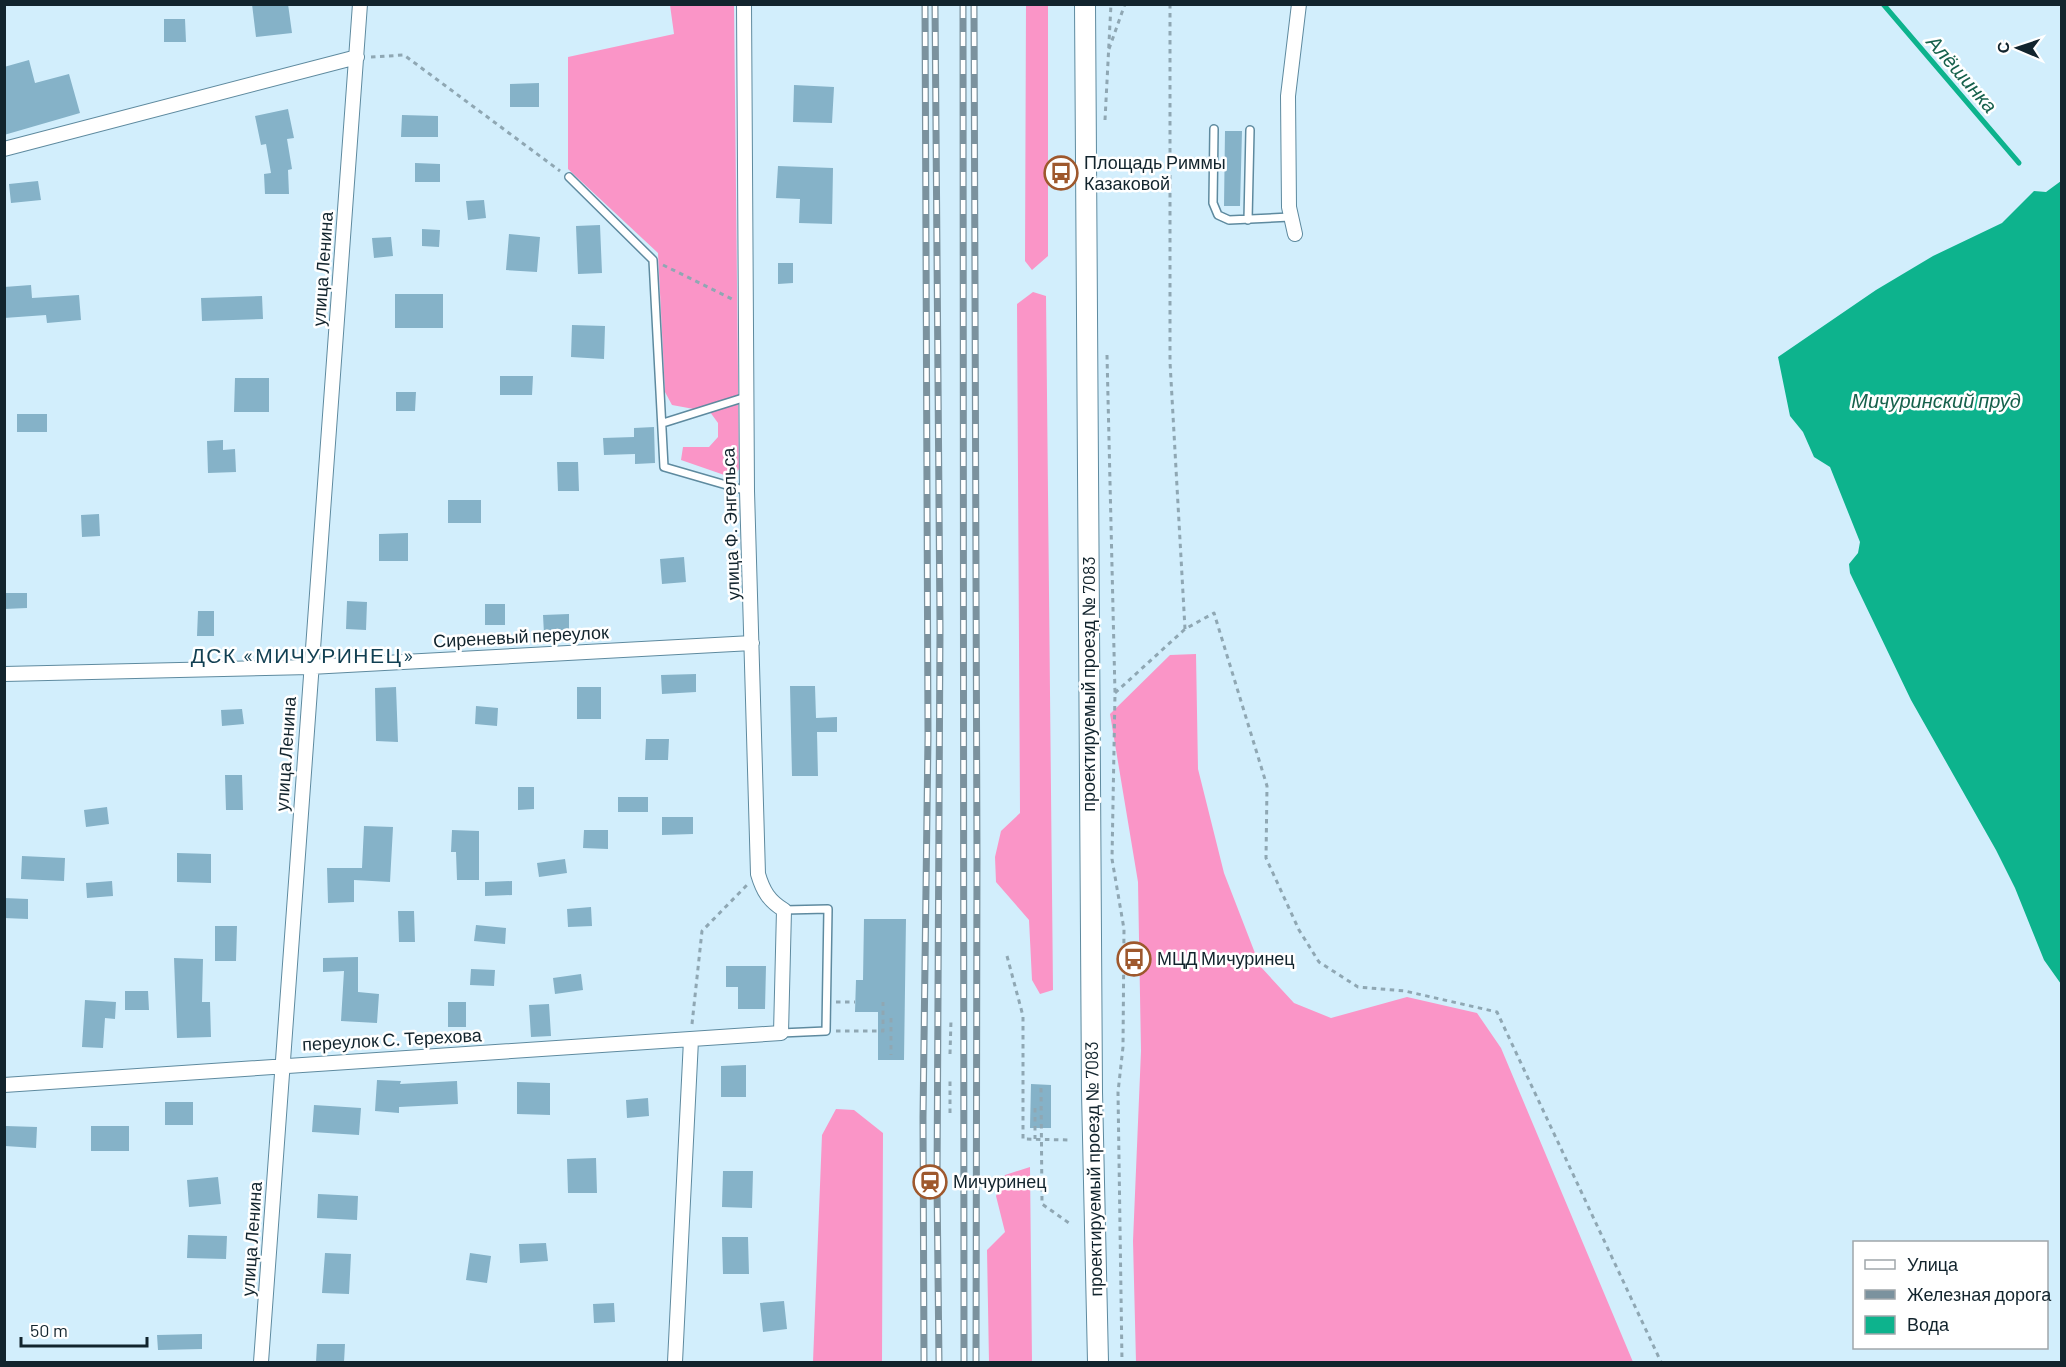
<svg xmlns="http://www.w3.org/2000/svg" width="2066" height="1367" font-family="Barlow,sans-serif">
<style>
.forest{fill:#fa95c7}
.water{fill:#0db38d}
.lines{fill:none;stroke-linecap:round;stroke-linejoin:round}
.stream{stroke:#0db38d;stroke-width:5}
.building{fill:#85b2c8}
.service-casing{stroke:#5e8a9f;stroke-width:10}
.minor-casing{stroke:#5e8a9f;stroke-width:16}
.secondary-casing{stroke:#5e8a9f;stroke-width:22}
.path{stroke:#8fa7b3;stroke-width:3;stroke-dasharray:4.5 4.5;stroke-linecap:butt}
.service{stroke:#fff;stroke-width:7}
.minor{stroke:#fff;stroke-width:14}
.secondary{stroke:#fff;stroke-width:20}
.rail-casing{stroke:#7b929e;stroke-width:7}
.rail{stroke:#fff;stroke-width:4.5;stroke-dasharray:14;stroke-linecap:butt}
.labels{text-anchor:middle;stroke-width:5;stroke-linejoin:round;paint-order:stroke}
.poi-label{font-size:18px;fill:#12242d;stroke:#fff;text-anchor:start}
.street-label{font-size:18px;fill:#12242d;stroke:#fff}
.water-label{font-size:20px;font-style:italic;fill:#16614c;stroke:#fff}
.quarter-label{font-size:21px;letter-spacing:1.5px;fill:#113f52;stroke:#fff}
</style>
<rect width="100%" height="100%" fill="#d2eefc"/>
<path class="forest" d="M670,5H734L739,469L733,478L681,460L683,447H709L718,437V423L710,412L672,405L665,392L658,253L568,169V57L674,34Z
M1026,5H1048V256L1032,270L1025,261Z
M1033,292L1046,296L1053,990L1040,994L1032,980L1029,920L996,882L995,857L1001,831L1020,813L1017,304Z
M1196,654L1198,769L1224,873L1260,966L1294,1003L1331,1018L1407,997L1477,1013L1501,1048L1633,1362H1136L1133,1241L1141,1051L1138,882L1110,714L1170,655Z
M836,1109L854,1110L883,1133L882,1362H813L822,1135Z
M1030,1167L1032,1362H989L987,1250L1005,1232L996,1196L1005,1175Z"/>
<path class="water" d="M2061,181V984L2044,960L2015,888L1996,850L1911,700L1850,573L1849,564L1858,553L1860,542L1830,467L1814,457L1803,432L1790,416L1778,357L1876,290L1933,256L2002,223L2034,191L2046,192Z"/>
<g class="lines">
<path class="stream" d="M1883,4L2019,163"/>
</g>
<path class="building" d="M252,4H288L292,33L256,37Z
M164,19H185L186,42H164Z
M29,60L35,83L69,74L80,113L4,135V67Z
M539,83V107H510V84Z
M794,85L834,87L832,123L793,122Z
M288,109L294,138L287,139L292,169L288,170L289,194H265L264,174L271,173L266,144L261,145L255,116Z
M402,115L438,116V137H401Z
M1225,131H1242L1240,206H1224Z
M415,163L440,164V182H415Z
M778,166L833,168L832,224L799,223L800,199L776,198Z
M38,181L41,200L11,203L9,184Z
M484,200L486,218L468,220L466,201Z
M600,225L602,273L578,274L576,226Z
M422,229L440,230L439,247L422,246Z
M509,234L540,237L537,272L506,270Z
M391,237L393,256L374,258L372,238Z
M778,263H793V283L778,284Z
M31,285L32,298L79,295L81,320L47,323L46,315L4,318V287Z
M395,294H443V328H395Z
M262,296L263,319L202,321L201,298Z
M572,325L605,326L604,359L571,357Z
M500,376H533L532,395H500Z
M235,378H269V412H234Z
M396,392H416L415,411H396Z
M17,414H47V432H17Z
M654,427L655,463L635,464V454L604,455L603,438L634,437V428Z
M223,440V450L235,449L236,472L208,473L207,441Z
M557,462H578L579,491H558Z
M448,500H481V523H448Z
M99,514L100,536L82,537L81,515Z
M408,533V561H379V534Z
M684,557L686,582L662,584L660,559Z
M4,593H27V608L4,609Z
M347,601L367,602L366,630L346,629Z
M485,604H505V625H485Z
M198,611H214V636H197Z
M569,614V633L544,634L543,615Z
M696,674V692L662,694L661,675Z
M790,686H815L816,718L837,717V732H817L818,776H792Z
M396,687L398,742L376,741L375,688Z
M577,687H601V719H577Z
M476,706L498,708L497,726L475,724Z
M242,709L244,724L222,726L221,710Z
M646,739H669L668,760H645Z
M225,775H242L243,810H226Z
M518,787H534V809L518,810Z
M618,797H648V812H618Z
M107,807L109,824L86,827L84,810Z
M662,817H693V834L662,835Z
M364,826L393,827L390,882L354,880V902L328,903L327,868H362Z
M452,830L479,831V880H457L456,852H451Z
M584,830H608V849L583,848Z
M177,853L211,854V883L177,882Z
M22,856L65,858L64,881L21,879Z
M565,859L567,873L539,877L537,863Z
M112,881L113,896L87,898L86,883Z
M512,881V895L485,896V882Z
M4,898L28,899V919L4,918Z
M591,907L592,926L568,927L567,909Z
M398,911H414L415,942H399Z
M864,919H906L904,1060H878V1012H855L856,980H863Z
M476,925L506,928L505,944L474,941Z
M215,926H237L236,961H215Z
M358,957V992L379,994L377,1023L341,1021L344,971L323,972V958Z
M174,958L203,959L202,1002H210L211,1037L177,1038Z
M726,966H766L765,1009H738V987H726Z
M471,969L495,970L494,986L470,985Z
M581,974L583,990L555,994L553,978Z
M125,991H148L149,1010H125Z
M85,1000L116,1002L115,1019L105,1018L103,1048L82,1047Z
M448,1002H466V1027H448Z
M549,1004L551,1036L531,1037L529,1005Z
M746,1065V1097H721V1066Z
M377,1080L401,1081L400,1084L457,1081L458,1104L399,1107V1113L375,1111Z
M517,1082L550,1083V1115L517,1114Z
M1031,1084L1051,1085V1128H1030Z
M648,1098L649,1116L627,1118L626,1100Z
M165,1102H193V1125H165Z
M314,1105L361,1108L359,1135L312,1132Z
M6,1126L37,1127L36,1148L5,1146Z
M91,1126H129V1151H91Z
M596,1158L597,1193H568L567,1159Z
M723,1171H753L752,1208L722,1207Z
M218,1177L221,1204L189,1207L187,1180Z
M318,1194L358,1196L357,1220L317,1218Z
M188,1235L227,1236L226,1259L187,1258Z
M722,1237H748L749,1274H723Z
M546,1243L548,1261L520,1263L519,1244Z
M325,1253L351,1254L349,1294L322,1293Z
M470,1253L491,1256L487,1283L466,1280Z
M784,1301L787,1329L763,1332L760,1303Z
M614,1303L615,1322L594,1323L593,1304Z
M202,1334V1349L158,1350L157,1335Z
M317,1344H345L344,1362H316Z"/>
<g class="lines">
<g class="service-casing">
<path id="service" d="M1214,129L1213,203L1218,215L1229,220L1290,217
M569,177L653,260L664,467L747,491
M1248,220L1250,130
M663,423L746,397
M781,1033L826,1031L828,909L784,910"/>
</g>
<g class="minor-casing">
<path id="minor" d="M4,149L357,57
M1295,234L1289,207L1288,96L1299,4
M4,674L310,667L752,643
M4,1085L781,1033L784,910C769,901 763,891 758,874L747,491L744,4
M261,1362L360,4
M675,1362L691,1040"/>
</g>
<g class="secondary-casing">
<path id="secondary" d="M1085,4L1092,1092L1098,1362"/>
</g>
<path class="path" d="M1170,4V362L1185,629
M1109,49L1125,4
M371,57L404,55L560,171
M1105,120L1111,4
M663,265L732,299
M1107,355L1115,693L1112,859L1124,929L1123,1047L1118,1092L1122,1362
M1115,693L1185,629L1214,613L1267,786L1266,858L1299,930L1319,962L1358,987L1405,991L1497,1012L1661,1362
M1007,956L1023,1016V1139L1069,1140
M836,1002H855
M891,1018V1055
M692,1024L702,931L747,885
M836,1031H883V1002
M950,1054L951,1020
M1041,1088L1042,1204L1069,1223
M1035,1108V1139
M950,1113V1078"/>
<use href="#service" class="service"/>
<use href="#minor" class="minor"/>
<use href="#secondary" class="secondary"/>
<g class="rail-casing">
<path id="rail" d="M935,4L940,628L937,1183L939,1362
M963,4L964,1362
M974,4L977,859L976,1362
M924,1362L923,1118L928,736L925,4"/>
</g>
<use href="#rail" class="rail"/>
</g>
<defs>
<g id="bus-ring" transform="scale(1.725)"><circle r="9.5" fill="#fff" stroke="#9e582d" stroke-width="1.5"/><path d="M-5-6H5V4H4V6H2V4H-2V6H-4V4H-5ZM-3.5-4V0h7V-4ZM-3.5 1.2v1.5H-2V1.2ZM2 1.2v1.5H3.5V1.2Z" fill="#9e582d"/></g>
<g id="station-ring" transform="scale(1.725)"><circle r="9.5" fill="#fff" stroke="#9e582d" stroke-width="1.5"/><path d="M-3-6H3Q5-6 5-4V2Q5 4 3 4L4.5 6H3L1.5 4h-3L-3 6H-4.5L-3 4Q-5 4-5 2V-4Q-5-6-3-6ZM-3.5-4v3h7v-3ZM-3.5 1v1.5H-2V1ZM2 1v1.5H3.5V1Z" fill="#9e582d"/></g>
</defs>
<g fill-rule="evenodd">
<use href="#bus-ring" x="1061" y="173"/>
<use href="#bus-ring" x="1134" y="959"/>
<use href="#station-ring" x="930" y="1182"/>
</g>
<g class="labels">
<g class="poi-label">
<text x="1084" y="169">Площадь Риммы<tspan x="1084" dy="21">Казаковой</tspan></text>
<text x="1157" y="965">МЦД Мичуринец</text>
<text x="953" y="1188">Мичуринец</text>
</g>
<g class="street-label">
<text transform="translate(323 269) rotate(-86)" y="6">улица Ленина</text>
<text transform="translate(731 524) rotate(-92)" y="6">улица Ф. Энгельса</text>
<text transform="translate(521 637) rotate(-3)" y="6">Сиреневый переулок</text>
<text transform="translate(1089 684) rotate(-90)" y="6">проектируемый проезд № 7083</text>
<text transform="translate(286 754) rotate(-86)" y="6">улица Ленина</text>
<text transform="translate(392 1040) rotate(-3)" y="6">переулок С. Терехова</text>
<text transform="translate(1094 1169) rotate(-91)" y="6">проектируемый проезд № 7083</text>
<text transform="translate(252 1239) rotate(-86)" y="6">улица Ленина</text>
</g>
<g class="water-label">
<text transform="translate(1962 74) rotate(49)" y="7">Алёшинка</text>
<text x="1936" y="408">Мичуринский пруд</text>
</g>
<g class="quarter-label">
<text x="303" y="663">ДСК «МИЧУРИНЕЦ»</text>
</g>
</g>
<rect width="2066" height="1367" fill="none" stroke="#12242d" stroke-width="12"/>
<rect x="1853" y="1241" width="195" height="108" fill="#ffffff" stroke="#a0a7ab" stroke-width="1.5"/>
<rect x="1865" y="1260" width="30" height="9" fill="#ffffff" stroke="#a0a7ab" stroke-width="1.5"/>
<text x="1907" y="1271" font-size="18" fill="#12242d">Улица</text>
<rect x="1865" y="1290" width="30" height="9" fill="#7b929e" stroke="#a0a7ab" stroke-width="1.5"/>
<text x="1907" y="1301" font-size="18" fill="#12242d">Железная дорога</text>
<rect x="1865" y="1316" width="30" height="18" fill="#0db38d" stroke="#a0a7ab" stroke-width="1.5"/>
<text x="1907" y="1331" font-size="18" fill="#12242d">Вода</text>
<g transform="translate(2018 48) rotate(272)" stroke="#ffffff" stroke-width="4.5" paint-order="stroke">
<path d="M0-4.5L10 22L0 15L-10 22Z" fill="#12242d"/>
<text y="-9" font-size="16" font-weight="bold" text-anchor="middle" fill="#12242d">С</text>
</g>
<path d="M21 1337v9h126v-9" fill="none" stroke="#12242d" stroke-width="3"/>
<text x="30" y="1337" font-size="18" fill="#12242d" stroke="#ffffff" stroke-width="4.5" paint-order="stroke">50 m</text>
</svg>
